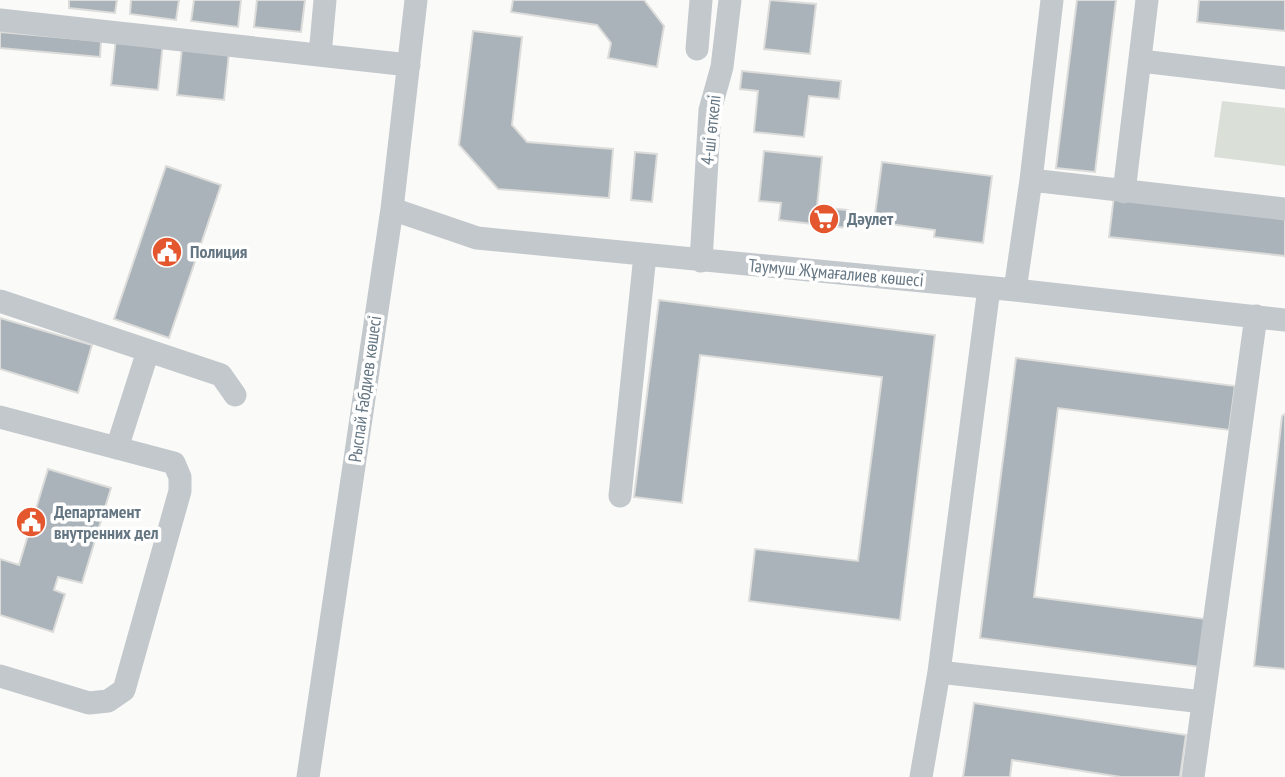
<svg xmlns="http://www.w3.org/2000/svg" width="1285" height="777" font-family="'PT Sans Narrow',sans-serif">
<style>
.green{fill:#dadfd7}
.building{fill:#aab3b9;stroke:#dcdcda;stroke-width:2}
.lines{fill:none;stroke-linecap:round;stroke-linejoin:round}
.minor{stroke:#c3c8cc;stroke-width:23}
.labels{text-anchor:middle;stroke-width:7;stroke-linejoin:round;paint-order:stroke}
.street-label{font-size:18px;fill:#657683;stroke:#fff}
.poi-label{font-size:18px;font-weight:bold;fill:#657683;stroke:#fff;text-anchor:start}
</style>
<rect width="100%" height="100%" fill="#fafaf8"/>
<path class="green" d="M1222,101L1285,108V166L1214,157Z"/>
<path class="building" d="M69,0H117L115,13L69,8Z
M131,0H179L176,20L130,14Z
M194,0H241L238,27L191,21Z
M257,0H305L301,32L254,27Z
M513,0H644L664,26L657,67L608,58L611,43L597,25L511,12Z
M770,0L816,4L810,54L764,49Z
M1077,0H1116L1095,172L1056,168Z
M1199,0H1285V31L1197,22Z
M473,31L522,37L512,125L527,142L613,149L609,198L498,189L459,145Z
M0,32L101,41L100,57L0,48Z
M116,38L163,43L158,90L111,85Z
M182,48L229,53L224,100L177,95Z
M742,71L841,81L839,99L809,96L804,137L754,132L758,91L740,89Z
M764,151L822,157L817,207L857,211L855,229L779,220L781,203L759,201Z
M635,152L657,154L652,202L631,200Z
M882,162L992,176L983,243L934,237L935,230L874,222Z
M166,166L221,185L169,338L114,319Z
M1114,196L1285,214V256L1109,237Z
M659,300L935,335L900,620L749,601L755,549L858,561L882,377L700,355L682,503L634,497Z
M0,318L92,345L78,393L0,369Z
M1016,358L1235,386L1229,430L1058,408L1034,597L1206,619L1200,667L980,638Z
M1285,414V669L1254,666L1282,416Z
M48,469L111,488L82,583L58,577L54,590L65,594L53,632L0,615V559L19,565Z
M974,703L1186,735L1180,777H1121L1012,760L1010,777H963Z"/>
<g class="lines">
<path class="minor" d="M1052,0L1031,180L1285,209
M0,20L409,65
M697,49L701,0
M320,55L325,0
M1141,61L1285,78
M1124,192L1147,0
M392,209L477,238L1015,290L1285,320
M701,261L710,110L722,67L730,0
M1015,290L1031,180
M0,301L221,375L235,395
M0,417L174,463L180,477V491L124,690L108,701L89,703L0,676
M117,448L148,351
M620,496L645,255
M939,672L989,288
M308,777L392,209L416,0
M921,777L939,672L1203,702
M1193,777L1256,316"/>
</g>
<defs>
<g id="supermarket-disc" transform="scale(1.575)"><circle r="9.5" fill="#e4572e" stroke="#fff"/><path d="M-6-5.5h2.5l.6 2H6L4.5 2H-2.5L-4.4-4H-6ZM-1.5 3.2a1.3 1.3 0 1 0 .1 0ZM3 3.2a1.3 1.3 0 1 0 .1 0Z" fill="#fff"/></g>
<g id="civic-disc" transform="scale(1.575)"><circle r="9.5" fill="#e4572e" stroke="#fff"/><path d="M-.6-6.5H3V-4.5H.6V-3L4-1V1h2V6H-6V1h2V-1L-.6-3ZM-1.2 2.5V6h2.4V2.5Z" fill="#fff"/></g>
</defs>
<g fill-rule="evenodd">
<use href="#supermarket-disc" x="824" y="219"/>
<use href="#civic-disc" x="167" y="252"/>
<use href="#civic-disc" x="31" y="522"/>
</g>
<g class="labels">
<g class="street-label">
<text transform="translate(711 130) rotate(-84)" y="6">4-ші өткелі</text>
<text transform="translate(836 273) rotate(5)" y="6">Таумуш Жұмағалиев көшесі</text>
<text transform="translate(365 389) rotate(-82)" y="6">Рыспай Ғабдиев көшесі</text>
</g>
<g class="poi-label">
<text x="847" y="225">Дәулет</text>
<text x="190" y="258">Полиция</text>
<text x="54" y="518">Департамент<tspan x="54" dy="21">внутренних дел</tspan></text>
</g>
</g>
</svg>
